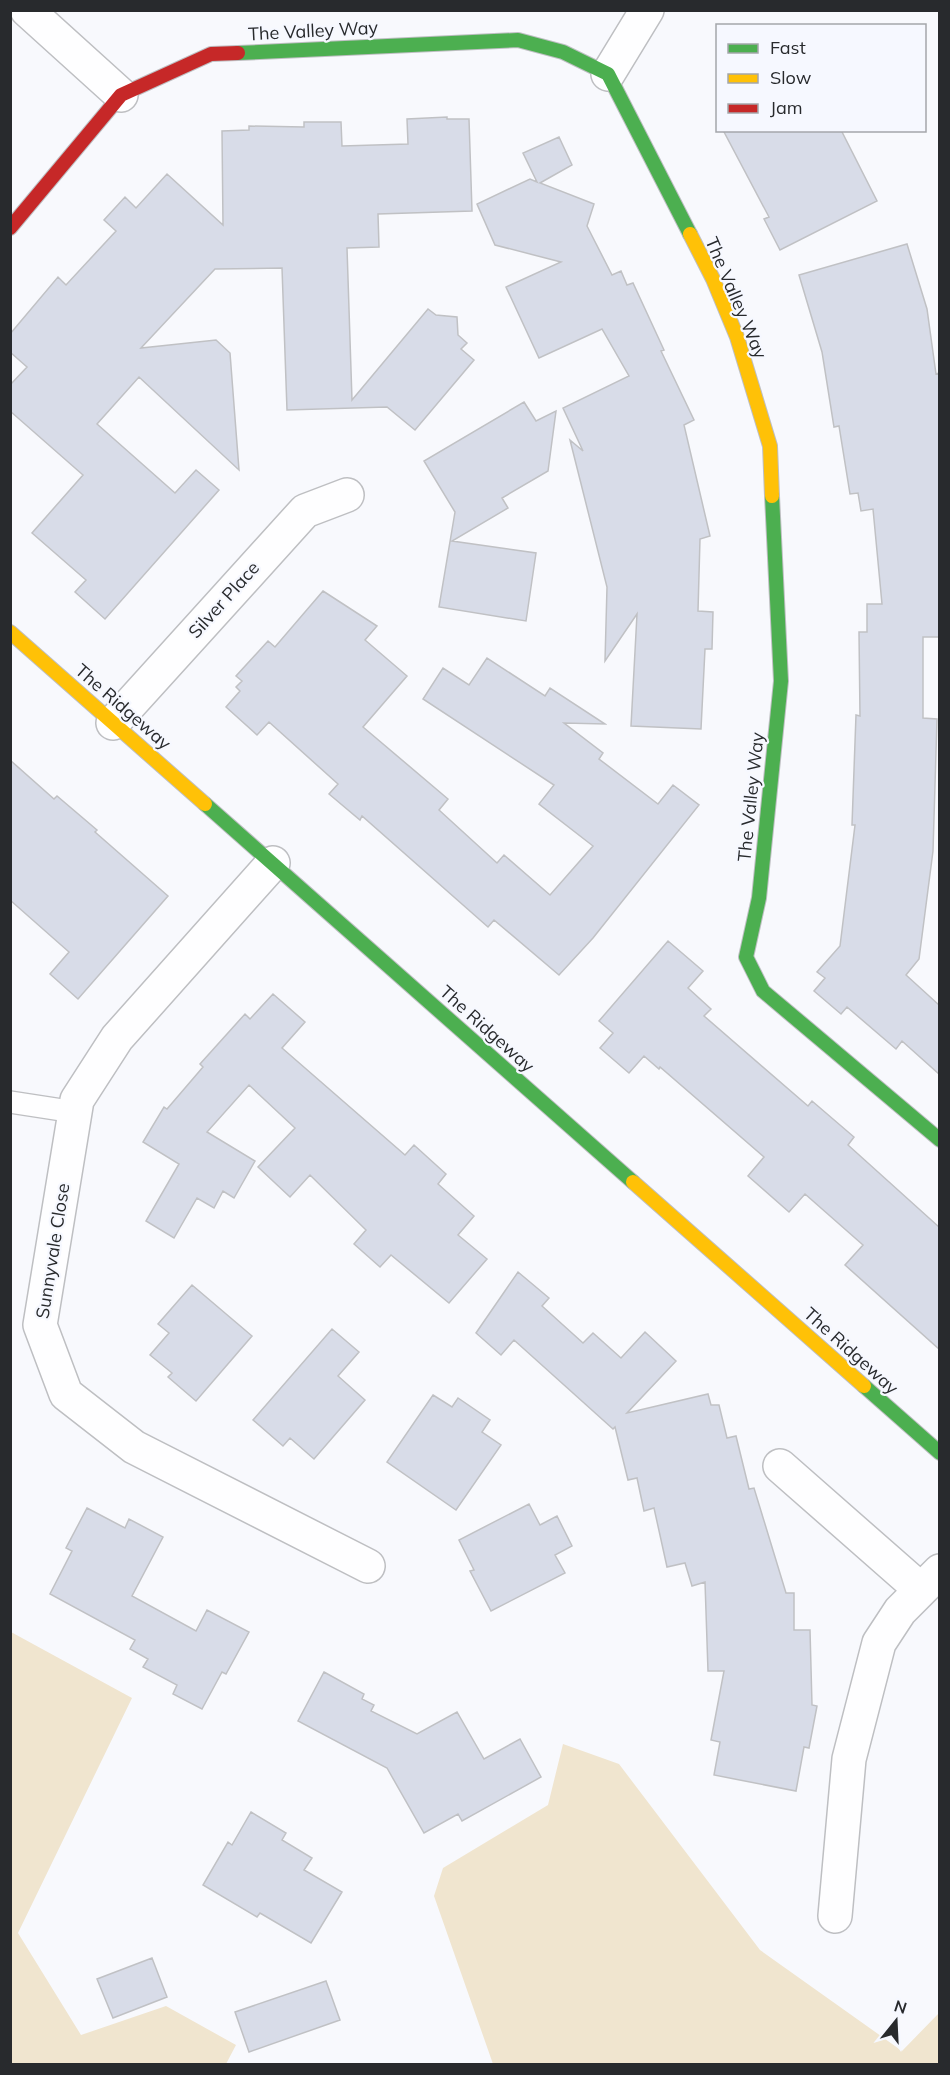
<svg xmlns="http://www.w3.org/2000/svg" width="950" height="2075" font-family="Mulish,sans-serif">
<style>
.green{fill:#f0e5cf}
.building{fill:#d8dce8;stroke:#c0c1c4;stroke-width:1.5}
.lines{fill:none;stroke-linecap:round;stroke-linejoin:round}
.lane-casing{stroke:#bebfc2;stroke-width:24}
.street-casing{stroke:#bebfc2;stroke-width:36}
.fast-casing{stroke:#bebfc2;stroke-width:16}
.slow-casing{stroke:#bebfc2;stroke-width:16}
.jam-casing{stroke:#bebfc2;stroke-width:16}
.lane{stroke:#fefeff;stroke-width:21}
.street{stroke:#fefeff;stroke-width:33}
.fast{stroke:#4caf50;stroke-width:14}
.slow{stroke:#ffc107;stroke-width:14}
.jam{stroke:#c62828;stroke-width:14}
.labels{text-anchor:middle;stroke-width:4.5;stroke-linejoin:round;paint-order:stroke}
.street-label{font-size:18px;fill:#282a2d;stroke:#f6f8ff}
</style>
<rect width="100%" height="100%" fill="#f8f9fd"/>
<path class="green" d="M11,1632L132,1698L18,1933L81,2035L166,2006L236,2045L226,2064H11Z
M563,1744L619,1764L760,1950L902,2051L939,2013V2064H493L434,1896L443,1868L548,1805Z"/>
<path class="building" d="M447,117V119H469L472,211L378,214L379,247L347,248L352,400L428,309L436,315L457,317L458,335L467,343L461,349L474,360L415,430L387,407L287,410L282,268L215,269L141,348L216,340L230,353L239,470L139,377L97,424L175,493L196,470L219,490L105,619L75,592L86,580L32,533L83,475L10,411V385L27,367L10,352V334L58,277L66,285L116,231L104,220L125,197L136,208L167,174L223,225L222,131L249,130V126L304,127V122H341L342,146L408,144L407,119Z
M723,130H841L877,201L780,250L764,219L769,217Z
M559,137L572,165L540,183L594,204L587,226L612,275L621,271L627,285L633,283L664,350L661,351L694,420L684,425L710,536L700,539L698,611L713,612L712,649H705L701,729L631,726L637,614L605,661L607,587L570,440L583,451L563,408L629,376L602,329L539,358L506,287L561,262L495,245L477,204L530,179L537,182L523,153Z
M907,244L927,309L936,374L939,373V637H923V718L937,719L933,851L919,959L906,975L939,1005V1074L902,1041L896,1049L847,1007L841,1014L814,991L825,978L817,972L840,946L855,825H852L856,715L860,716L859,632H867V604H882L873,509L861,511L858,493L850,494L839,426L834,427L822,352L799,275Z
M524,402L536,421L556,411L548,471L502,498L508,508L452,541L536,553L526,621L439,607L455,512L424,461Z
M323,591L377,626L365,640L407,676L363,727L448,799L439,810L497,863L504,855L550,895L593,846L539,804L554,785L423,699L443,668L469,685L487,658L545,696L550,688L605,724L564,723L603,753L599,759L658,804L673,785L699,805L593,938L559,975L494,920L488,927L362,816L360,820L329,794L338,784L269,722L257,735L226,707L240,691L236,687L242,681L236,676L268,641L275,647Z
M10,760L54,799L57,796L97,830L95,832L168,896L78,999L50,974L69,952L10,900Z
M668,941L703,971L688,988L711,1009L704,1016L808,1106L812,1101L854,1137L848,1145L939,1227V1349L845,1265L863,1245L805,1194L789,1212L748,1176L764,1157L660,1067L659,1069L644,1056L629,1073L600,1048L613,1033L599,1021Z
M273,994L305,1022L282,1048L405,1155L414,1145L446,1174L438,1184L474,1216L458,1235L487,1259L449,1303L391,1255L380,1267L354,1244L366,1230L310,1175L290,1197L258,1167L295,1128L249,1085L207,1132L255,1161L234,1198L223,1191L214,1208L197,1198L174,1238L146,1221L179,1164L143,1142L164,1107L167,1109L203,1067L200,1064L245,1014L250,1019Z
M518,1272L549,1298L542,1306L583,1343L593,1333L621,1358L645,1332L676,1361L627,1413L708,1394L711,1405H719L727,1438L736,1436L749,1489L754,1488L786,1593H794V1630H810L812,1705L817,1706L809,1748L804,1747L796,1791L714,1775L720,1742L711,1740L724,1671H708L705,1582L692,1586L685,1563L667,1567L654,1508L644,1511L637,1478L628,1480L615,1427L613,1429L514,1340L501,1355L476,1333Z
M192,1285L252,1336L196,1401L168,1377L172,1373L150,1355L169,1333L158,1324Z
M332,1329L359,1352L338,1376L365,1400L314,1459L290,1438L283,1446L253,1420Z
M433,1395L452,1407L458,1398L490,1420L482,1432L501,1445L456,1510L387,1462Z
M529,1504L540,1525L557,1516L572,1546L555,1555L565,1573L491,1611L470,1571L474,1570L459,1540Z
M87,1508L125,1528L129,1519L163,1537L132,1596L196,1631L207,1610L249,1632L226,1674L222,1672L202,1709L173,1694L177,1685L143,1667L148,1659L130,1649L135,1640L50,1594L72,1551L66,1548Z
M324,1672L364,1694L362,1699L374,1705L371,1711L417,1734L457,1712L484,1759L520,1739L541,1777L462,1821L458,1814L424,1833L387,1768L298,1721Z
M251,1812L286,1833L282,1840L312,1858L304,1870L342,1892L311,1943L260,1913L257,1917L203,1885L228,1842L232,1845Z
M152,1958L167,1997L113,2018L97,1979Z
M326,1981L340,2020L249,2052L235,2012Z"/>
<g class="lines">
<g class="lane-casing">
<path id="lane" d="M10,1102L75,1112"/>
</g>
<g class="street-casing">
<path id="street" d="M27,10L121,95
M608,74L647,10
M113,723L305,511L347,495
M273,863L117,1038L77,1100L40,1325L66,1394L134,1447L368,1566
M780,1466L920,1589
M835,1916L849,1759L879,1643L900,1611L940,1571"/>
</g>
<g class="fast-casing">
<path id="fast" d="M238,53L518,40L563,52L608,74L690,234
M772,496L781,681L759,898L746,957L763,991L940,1140
M205,804L633,1182
M864,1386L940,1453"/>
</g>
<g class="slow-casing">
<path id="slow" d="M690,234L713,279L737,337L770,446L772,496
M10,632L205,804
M633,1182L864,1386"/>
</g>
<g class="jam-casing">
<path id="jam" d="M10,228L121,95L211,54L238,53"/>
</g>
<use href="#lane" class="lane"/>
<use href="#street" class="street"/>
<use href="#fast" class="fast"/>
<use href="#slow" class="slow"/>
<use href="#jam" class="jam"/>
</g>
<g class="labels">
<g class="street-label">
<text transform="translate(313 31) rotate(-3)" y="6">The Valley Way</text>
<text transform="translate(736 298) rotate(67)" y="6">The Valley Way</text>
<text transform="translate(224 600) rotate(-48)" y="6">Silver Place</text>
<text transform="translate(123 707) rotate(41)" y="6">The Ridgeway</text>
<text transform="translate(751 797) rotate(-84)" y="6">The Valley Way</text>
<text transform="translate(487 1029) rotate(42)" y="6">The Ridgeway</text>
<text transform="translate(53 1251) rotate(-81)" y="6">Sunnyvale Close</text>
<text transform="translate(851 1351) rotate(42)" y="6">The Ridgeway</text>
</g>
</g>
<rect width="950" height="2075" fill="none" stroke="#282a2d" stroke-width="24"/>
<rect x="716" y="24" width="210" height="108" fill="#f6f8ff" stroke="#a4a6ab" stroke-width="1.5"/>
<rect x="728" y="44" width="30" height="9" fill="#4caf50" stroke="#a4a6ab" stroke-width="1.5"/>
<text x="770" y="54" font-size="18" fill="#282a2d">Fast</text>
<rect x="728" y="74" width="30" height="9" fill="#ffc107" stroke="#a4a6ab" stroke-width="1.5"/>
<text x="770" y="84" font-size="18" fill="#282a2d">Slow</text>
<rect x="728" y="104" width="30" height="9" fill="#c62828" stroke="#a4a6ab" stroke-width="1.5"/>
<text x="770" y="114" font-size="18" fill="#282a2d">Jam</text>
<g transform="translate(896 2021) rotate(18)" stroke="#f6f8ff" stroke-width="4.5" paint-order="stroke">
<path d="M0-4.5L10 22L0 15L-10 22Z" fill="#282a2d"/>
<text y="-9" font-size="16" font-weight="bold" text-anchor="middle" fill="#282a2d">N</text>
</g>
</svg>
